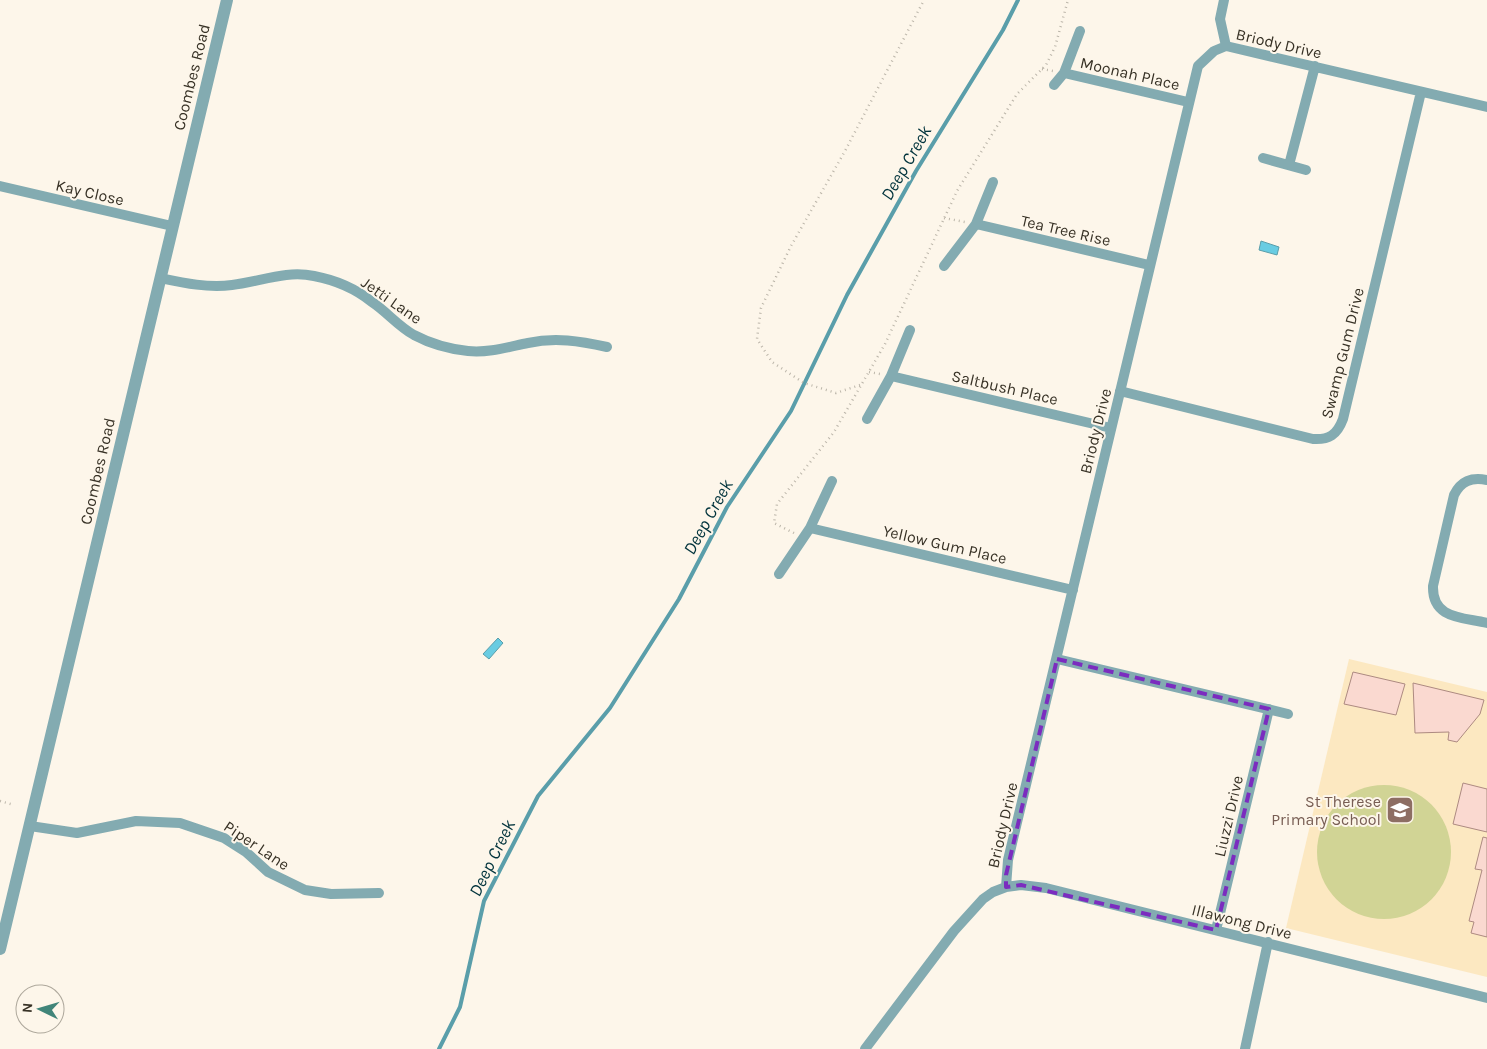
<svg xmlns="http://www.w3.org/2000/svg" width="1487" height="1049" font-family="Karla,sans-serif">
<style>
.built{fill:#fce8c1}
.green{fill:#d1d495}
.water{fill:#69cce2;stroke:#5a9eaa}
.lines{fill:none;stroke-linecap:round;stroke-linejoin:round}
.stream{stroke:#5a9eaa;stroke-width:4}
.building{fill:#fad9d0;stroke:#ad8a81}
.path{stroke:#bcb6aa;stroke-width:2.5;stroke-dasharray:1 4;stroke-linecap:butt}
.minor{stroke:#83abb1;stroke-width:10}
.tertiary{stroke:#83abb1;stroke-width:12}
.marked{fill:none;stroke:#7b2cbf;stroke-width:4;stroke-dasharray:10 6;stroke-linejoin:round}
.labels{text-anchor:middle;stroke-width:4;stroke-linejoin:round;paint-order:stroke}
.street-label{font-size:16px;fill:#383226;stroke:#fdf6ea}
.education-label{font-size:16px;fill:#785e54;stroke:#fdf6ea;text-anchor:end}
.water-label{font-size:18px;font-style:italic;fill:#01333c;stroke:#fdf6ea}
</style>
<rect width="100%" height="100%" fill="#fdf6ea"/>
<path class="built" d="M1349,659L1487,692V977L1286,928Z"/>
<path class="green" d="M1317 852a67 67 0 1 1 134 0a67 67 0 1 1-134 0Z"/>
<path class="water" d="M1261,241L1279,247L1277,255L1259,250Z
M498,638L503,643L489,659L483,654Z"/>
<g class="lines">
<path class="stream" d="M439,1049L460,1007L484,901L538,796L610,708L679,599L727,507L791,411L847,295L916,171L1003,30L1018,0"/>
</g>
<path class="building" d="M1353,672L1405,684L1396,715L1344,704Z
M1413,683L1484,700L1480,714L1457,742L1448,740L1449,732L1415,733Z
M1463,783L1487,789V832L1453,824Z
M1483,837L1487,838V937L1471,933L1474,922L1469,921L1482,870L1475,869Z"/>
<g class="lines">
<path class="path" d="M1042,69L1053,71
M944,218L965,222
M869,372L880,374
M860,385L836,393L804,383L772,362L757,339L761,308L791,246L845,151L924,0
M794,533L774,523L777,504L834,432L885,344L957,191L1017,94L1046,65L1055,47L1068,0
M0,801L14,805"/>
<path class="minor" d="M1224,0L1220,19L1226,46
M1064,73L1188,102
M1054,85L1064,73L1080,31
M1263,158L1306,170
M1289,165L1315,66
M0,186L172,226
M976,224L1149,265
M944,266L976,224L993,182
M160,278C184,283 207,288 232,285C260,282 285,270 314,276C335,280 356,289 372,302C387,312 398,326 414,335C431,344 449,349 468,351C489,353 508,347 528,343C555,337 580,341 607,347
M891,376L1111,428
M1120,391L1313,439C1329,440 1337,435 1343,419L1421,92
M867,419L891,376L910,330
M1487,480C1471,477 1461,481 1454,495L1433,586C1432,619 1462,617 1487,623
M810,528L1073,590
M779,574L810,528L832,481
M1057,659L1288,714
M30,826L77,833L136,821L180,823L224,838L246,852L268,872L305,890L331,894L379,893
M1006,887L1008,860L1198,66L1214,51L1226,46L1487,107
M1216,930L1269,709
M865,1049L954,931L983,899L993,892L1006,887L1021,885L1046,888L1487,998
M1245,1049L1268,942"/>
<path class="tertiary" d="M0,949L227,0"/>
</g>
<path class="marked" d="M1057,659L1269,709L1216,930L1021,885L1006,887V875Z"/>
<defs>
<g id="school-square" transform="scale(1.4375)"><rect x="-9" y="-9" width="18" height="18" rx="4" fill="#8d6e63" stroke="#fdf6ea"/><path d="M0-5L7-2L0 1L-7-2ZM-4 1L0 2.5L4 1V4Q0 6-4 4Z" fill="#fff"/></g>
</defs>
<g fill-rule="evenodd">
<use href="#school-square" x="1400" y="810"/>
</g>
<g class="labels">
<g class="street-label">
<text transform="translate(1279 43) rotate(13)" y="6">Briody Drive</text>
<text transform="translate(1130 73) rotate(13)" y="6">Moonah Place</text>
<text transform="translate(191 77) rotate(-76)" y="6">Coombes Road</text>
<text transform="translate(90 192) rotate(13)" y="6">Kay Close</text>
<text transform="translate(1066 230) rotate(13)" y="6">Tea Tree Rise</text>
<text transform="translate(392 300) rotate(35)" y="6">Jetti Lane</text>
<text transform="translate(1342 353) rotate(-76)" y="6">Swamp Gum Drive</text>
<text transform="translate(1005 387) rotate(13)" y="6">Saltbush Place</text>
<text transform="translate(1095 431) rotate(-76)" y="6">Briody Drive</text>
<text transform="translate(97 471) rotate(-77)" y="6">Coombes Road</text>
<text transform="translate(945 544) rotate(13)" y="6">Yellow Gum Place</text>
<text transform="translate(1228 816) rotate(-77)" y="6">Liuzzi Drive</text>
<text transform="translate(1002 825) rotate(-77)" y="6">Briody Drive</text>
<text transform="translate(257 845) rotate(34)" y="6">Piper Lane</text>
<text transform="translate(1242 921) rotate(14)" y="6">Illawong Drive</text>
</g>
<g class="education-label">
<text x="1381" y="807">St Therese<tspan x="1381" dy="18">Primary School</tspan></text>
</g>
<g class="water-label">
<text transform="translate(906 163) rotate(-60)" y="6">Deep Creek</text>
<text transform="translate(708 517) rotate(-61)" y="6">Deep Creek</text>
<text transform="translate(492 858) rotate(-64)" y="6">Deep Creek</text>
</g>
</g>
<g transform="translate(40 1009) rotate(275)"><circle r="24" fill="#fdf6ea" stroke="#aea89c"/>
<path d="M0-4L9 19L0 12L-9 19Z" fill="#418579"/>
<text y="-8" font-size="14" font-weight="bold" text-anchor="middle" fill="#383226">N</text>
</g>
</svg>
